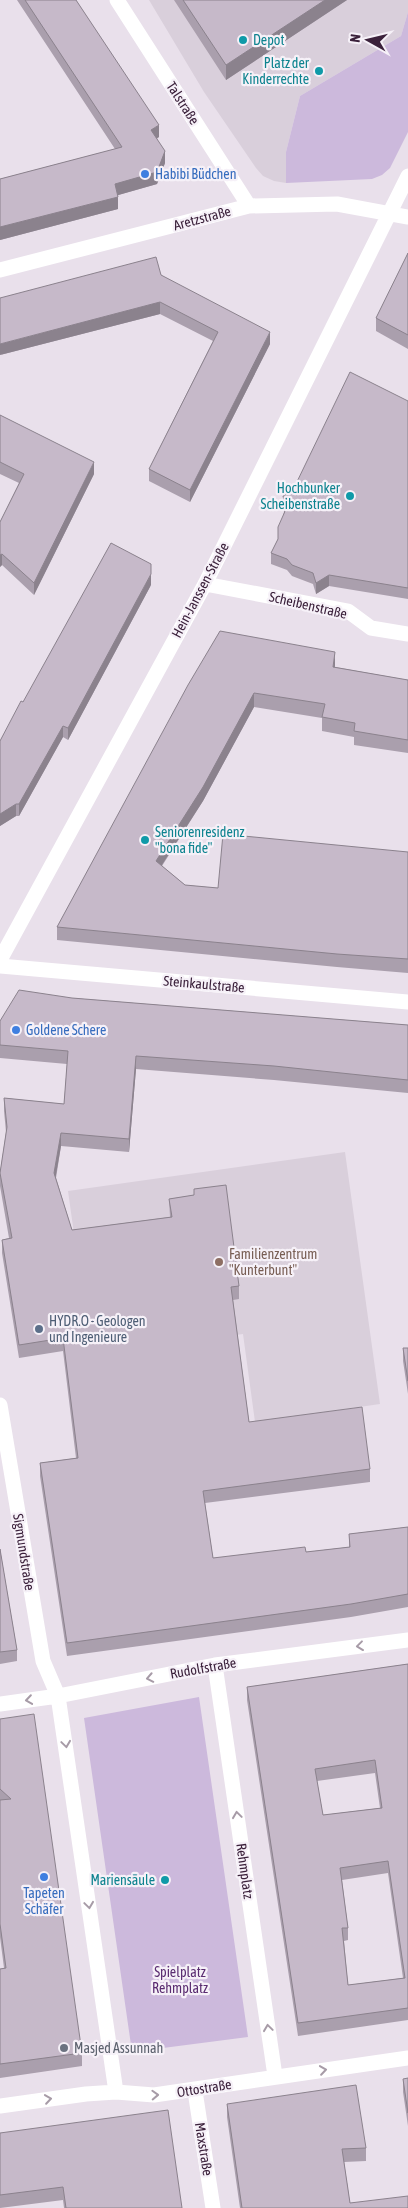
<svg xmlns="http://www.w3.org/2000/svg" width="408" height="2208" font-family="'Asap Condensed',sans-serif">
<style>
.built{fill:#d9cfdb}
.green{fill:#ccb9dc}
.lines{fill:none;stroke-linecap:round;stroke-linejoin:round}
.street{stroke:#fff;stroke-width:15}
.wall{fill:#aa9fad;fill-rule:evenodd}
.shaded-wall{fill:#8b828d}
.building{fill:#c6b9c9;stroke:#8b828d;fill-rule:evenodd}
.oneway{stroke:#a79ba7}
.culture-dot{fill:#0f9aa8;stroke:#f6f1f8;stroke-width:2}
.shop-dot{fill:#3f7fe0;stroke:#f6f1f8;stroke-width:2}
.education-dot{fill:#8d6e63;stroke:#f6f1f8;stroke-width:2}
.service-dot{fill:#5c6f8a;stroke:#f6f1f8;stroke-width:2}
.worship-dot{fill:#6b7280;stroke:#f6f1f8;stroke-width:2}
.labels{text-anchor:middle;stroke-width:4.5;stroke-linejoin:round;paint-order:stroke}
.culture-label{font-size:14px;fill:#0d838f;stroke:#f6f1f8;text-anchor:end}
.street-label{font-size:14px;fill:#3b213b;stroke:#f6f1f8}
.shop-label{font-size:14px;fill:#366cbe;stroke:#f6f1f8;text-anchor:start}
.education-label{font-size:14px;fill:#785e54;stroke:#f6f1f8;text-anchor:start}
.service-label{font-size:14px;fill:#4e5e75;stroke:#f6f1f8;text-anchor:start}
.park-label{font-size:14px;fill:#5a2c71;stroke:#f6f1f8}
.worship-label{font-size:14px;fill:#5b616d;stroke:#f6f1f8;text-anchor:start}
</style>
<rect width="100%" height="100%" fill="#e9e0eb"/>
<path class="built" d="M149,0H408V12L401,36L300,96L286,152V183L274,181L263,176L256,168L204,92Z
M345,1152L380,1404L255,1422L243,1334L91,1355L68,1191Z"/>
<path class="green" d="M408,12V132L390,168L382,175L372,179L286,183V152L300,96L401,36Z
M199,1697L248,2037L132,2052L84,1718Z"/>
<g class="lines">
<path class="street" d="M117,0L249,206
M0,270L249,206L337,204L408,217
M205,584L348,611L371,628L408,634
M0,960L205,584L408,176
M0,966L408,1002
M0,1405L43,1661L58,1696L116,2092
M215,1665L275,2076
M0,1704L58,1696L215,1665L408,1640
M195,2091L213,2208
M0,2106L86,2094L116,2092L154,2095L408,2058"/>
</g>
<path class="wall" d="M17,0H76L159,137L157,138L165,163L157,184L118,195V209L0,240V179L115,149Z
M174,0H347L226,80Z
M408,253V349L376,331V318Z
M161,275L270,344L190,502L149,481V469L213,341L160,314L0,355Z
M408,401V599L329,586L316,594L313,584L292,576L287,570L271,564V553L278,539L284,512L283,496L293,490Z
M0,415L94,474L34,595L2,565L0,567V522L19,483L0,474Z
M151,585L68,740L63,737L19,816H16L0,826V741L23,702Z
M220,631L335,665V667L408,680V753L354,745V737L322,731V718L254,707L203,801L162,866L185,885L218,888L408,852V973L337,967L57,940V927Z
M72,998L408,1025V1093L274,1080L136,1069L129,1152L61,1146L56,1178L72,1230L170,1217L169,1199L194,1195V1189L239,1286V1299L233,1300L249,1422L370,1469V1482L205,1503L213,1558L306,1552L349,1547V1534L408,1527V1607L351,1617L67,1656L40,1476V1463L76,1458L63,1351L19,1358L2,1253V1240L9,1238L0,1186V1173L6,1132L4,1111V1098L64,1104L67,1064L0,1058V1021Z
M403,1348H408V1394L403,1361Z
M0,1549L17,1650V1661L0,1664Z
M408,1664V2020L298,2036L247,1700V1687ZM375,1773L380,1808L323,1815L317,1781ZM388,1873L403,1978L348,1985L344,1941L348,1940V1928L342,1880Z
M0,1719L82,2053V2066L0,2078V1969L4,1968L0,1937Z
M408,2078V2126L403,2092V2079Z
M227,2104L366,2148V2161L344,2162L350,2203L408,2208H240L227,2117Z
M0,2133L182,2208H64L63,2200L0,2208Z"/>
<path class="shaded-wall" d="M325,0H347L226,80V65Z
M159,125V137L151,142V130Z
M165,151V163L157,184L115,196V184Z
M118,197V209L0,240V227Z
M160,302V314L0,355V344Z
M270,332V344L190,502V490Z
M94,462V474L34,595V583Z
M2,554V565L0,567V555Z
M151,574V585L68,740V728Z
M329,575V586L316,594V583Z
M335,652V665L333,681V667Z
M254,693V707L203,801L156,874V861Z
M63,726V737L19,816V804Z
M16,804V816L0,826V814Z
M136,1056V1069L129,1152V1139Z
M61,1133V1146L54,1186V1173Z"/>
<path class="building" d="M25,0H76L159,125L151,130L165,151L157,172L115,184L118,197L0,227V179L122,147Z
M183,0H325L226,65Z
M408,253V335L376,318Z
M156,257L161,275L270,332L190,490L149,469L218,332L160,302L0,344V298Z
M350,372L408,401V588L329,575L316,583L313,573L292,565L287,559L271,553L278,539V527L286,509L283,496L293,490Z
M0,415L94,462L34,583L2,554L0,555V522L24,474L0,462Z
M111,543L151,564V574L68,728L63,726L19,804H16L0,814V741L21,701L23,702Z
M220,631L335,652L333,667L408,680V740L354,731L355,723L322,717L325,704L254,693L203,787L156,861L185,885L218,888L223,834L408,852V959L337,954L57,927L188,685Z
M19,990L72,998L408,1025V1080L274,1066L136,1056L129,1139L61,1133L54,1173L72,1230L172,1217L169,1199L194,1195V1189L226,1185L239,1286L231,1287L249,1422L362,1407L370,1469L203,1491L213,1558L305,1547L306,1552L350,1547L349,1534L408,1527V1594L351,1604L67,1643L40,1463L78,1458L63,1338L19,1345L2,1240L12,1238L0,1173L7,1127L4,1098L64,1104L68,1051L0,1045V1021Z
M403,1348H408V1381Z
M0,1549L17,1650L0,1652Z
M408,1664V2008L298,2023L247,1687ZM375,1760L382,1808L323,1815L315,1769ZM388,1861L405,1978L348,1985L342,1928H348L340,1868Z
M34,1714L82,2053L0,2064V1969L6,1968L0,1924V1800L11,1799L0,1789V1719Z
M408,2078V2113L403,2079Z
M356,2085L366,2148L342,2149L350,2203L408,2196V2208H242L227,2104Z
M168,2110L182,2208H66L63,2187L0,2195V2133Z"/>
<defs><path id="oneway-chevron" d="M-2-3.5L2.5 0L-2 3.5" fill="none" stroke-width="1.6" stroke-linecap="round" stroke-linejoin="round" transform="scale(1.25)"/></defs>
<g class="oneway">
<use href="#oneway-chevron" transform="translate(360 1646) rotate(173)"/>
<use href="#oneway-chevron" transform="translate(150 1678) rotate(169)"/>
<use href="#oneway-chevron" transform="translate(29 1700) rotate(172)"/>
<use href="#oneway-chevron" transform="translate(66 1744) rotate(82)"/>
<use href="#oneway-chevron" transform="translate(237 1815) rotate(-98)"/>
<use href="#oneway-chevron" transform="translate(89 1905) rotate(82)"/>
<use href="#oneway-chevron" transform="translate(268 2028) rotate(-98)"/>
<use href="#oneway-chevron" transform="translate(323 2070) rotate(-8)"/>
<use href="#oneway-chevron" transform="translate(155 2095) rotate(-2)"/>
<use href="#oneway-chevron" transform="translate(48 2099) rotate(-8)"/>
</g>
<g class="culture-dot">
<circle cx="243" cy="40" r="5"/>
<circle cx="319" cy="71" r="5"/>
<circle cx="350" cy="496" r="5"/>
<circle cx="145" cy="840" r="5"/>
<circle cx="165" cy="1880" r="5"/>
</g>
<g class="shop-dot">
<circle cx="145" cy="174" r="5"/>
<circle cx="16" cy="1030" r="5"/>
<circle cx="44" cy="1877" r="5"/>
</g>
<circle class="education-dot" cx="219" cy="1262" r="5"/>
<circle class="service-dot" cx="39" cy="1329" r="5"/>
<circle class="worship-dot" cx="64" cy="2048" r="5"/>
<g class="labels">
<g class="culture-label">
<text x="253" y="45" text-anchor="start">Depot</text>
<text x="309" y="68">Platz der<tspan x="309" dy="16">Kinderrechte</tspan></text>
<text x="340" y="493">Hochbunker<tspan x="340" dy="16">Scheibenstraße</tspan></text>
<text x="155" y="837" text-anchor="start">Seniorenresidenz<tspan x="155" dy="16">"bona fide"</tspan></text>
<text x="155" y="1885">Mariensäule</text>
</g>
<g class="street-label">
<text transform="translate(183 103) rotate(57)" y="5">Talstraße</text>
<text transform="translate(202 218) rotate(-15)" y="5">Aretzstraße</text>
<text transform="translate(200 590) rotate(-62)" y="5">Hein-Janssen-Straße</text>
<text transform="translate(308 605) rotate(13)" y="5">Scheibenstraße</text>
<text transform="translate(204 984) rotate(5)" y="5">Steinkaulstraße</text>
<text transform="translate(24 1552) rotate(81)" y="5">Sigmundstraße</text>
<text transform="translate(203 1668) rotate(-10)" y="5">Rudolfstraße</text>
<text transform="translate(245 1871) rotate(82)" y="5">Rehmplatz</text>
<text transform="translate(204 2088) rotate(-9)" y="5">Ottostraße</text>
<text transform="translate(204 2149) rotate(81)" y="5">Maxstraße</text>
</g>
<g class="shop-label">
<text x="155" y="179">Habibi Büdchen</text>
<text x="26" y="1035">Goldene Schere</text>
<text x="44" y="1898" text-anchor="middle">Tapeten<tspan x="44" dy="16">Schäfer</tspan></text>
</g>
<g class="education-label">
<text x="229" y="1259">Familienzentrum<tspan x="229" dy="16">"Kunterbunt"</tspan></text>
</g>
<g class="service-label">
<text x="49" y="1326">HYDR.O - Geologen<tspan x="49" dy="16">und Ingenieure</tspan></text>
</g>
<g class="park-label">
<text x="180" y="1977">Spielplatz<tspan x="180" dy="16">Rehmplatz</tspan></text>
</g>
<g class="worship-label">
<text x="74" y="2053">Masjed Assunnah</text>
</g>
</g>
<g transform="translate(368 40) rotate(278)" stroke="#f6f1f8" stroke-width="4" paint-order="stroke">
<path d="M0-4L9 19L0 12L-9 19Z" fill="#3b213b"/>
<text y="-8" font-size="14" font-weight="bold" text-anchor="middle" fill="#3b213b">N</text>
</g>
</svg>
